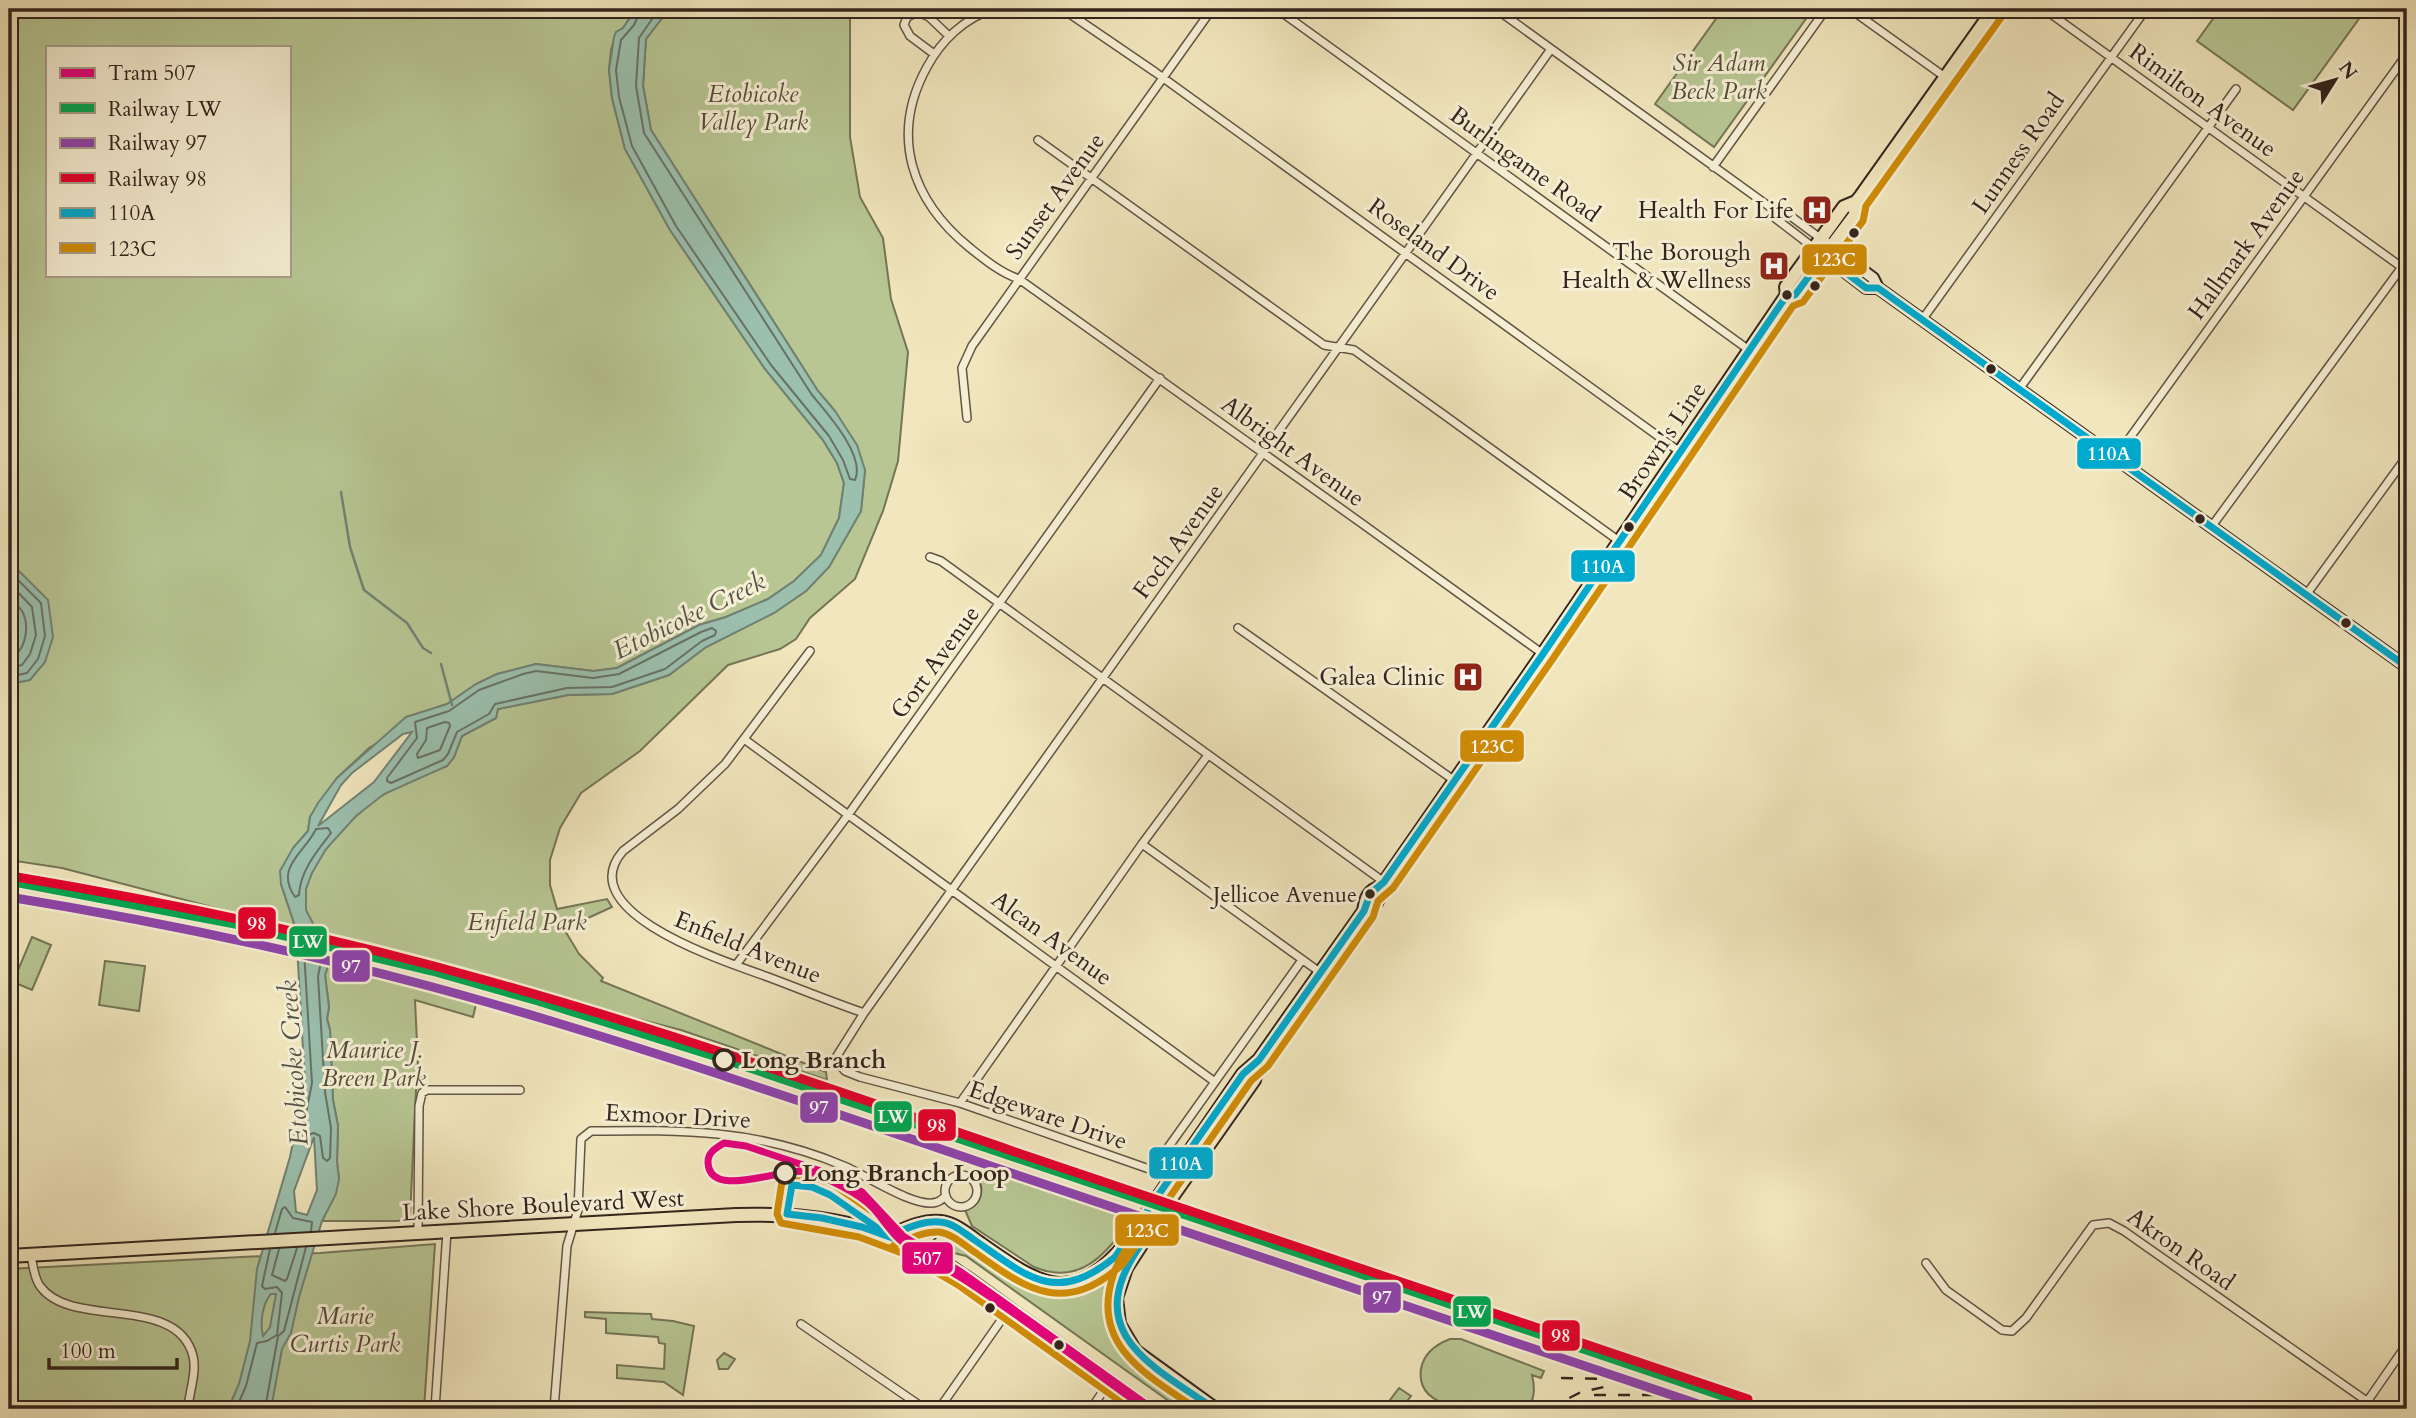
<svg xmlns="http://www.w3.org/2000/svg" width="2416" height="1418" font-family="Cardo,serif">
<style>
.green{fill:#b7c693;stroke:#757558;stroke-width:2;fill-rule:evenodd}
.water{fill:#9bc0ae;stroke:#718274;stroke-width:2;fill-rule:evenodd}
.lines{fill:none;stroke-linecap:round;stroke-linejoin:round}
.shore{stroke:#677266;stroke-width:2}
.stream{stroke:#718274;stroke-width:2.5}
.minor-casing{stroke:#625445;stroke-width:10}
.secondary-casing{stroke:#33241d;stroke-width:14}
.primary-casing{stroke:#33241d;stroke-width:16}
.minor{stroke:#f6efd4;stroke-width:7}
.secondary{stroke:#f6efd4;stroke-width:10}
.primary{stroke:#f1e6bd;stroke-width:12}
.rail{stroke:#33241d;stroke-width:2.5;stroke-dasharray:12 12;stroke-linecap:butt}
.bus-1-casing{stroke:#f6efd4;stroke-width:12}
.bus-2-casing{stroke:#f6efd4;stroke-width:12}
.bus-1{stroke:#00a9ce;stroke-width:7}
.bus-2{stroke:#d08c06;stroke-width:7}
.rail-1-casing{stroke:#f6efd4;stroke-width:14}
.rail-2-casing{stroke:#f6efd4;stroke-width:14}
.rail-3-casing{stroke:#f6efd4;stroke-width:14}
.rail-1{stroke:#00a651;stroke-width:9}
.rail-2{stroke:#8e44ad;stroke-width:9}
.rail-3{stroke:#e4002b;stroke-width:9}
.tram-1-casing{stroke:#f6efd4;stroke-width:12}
.tram-1{stroke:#e5007d;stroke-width:7}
.bus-dot{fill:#33241d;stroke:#f6efd4;stroke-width:2.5}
.stop-dot{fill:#f6efd4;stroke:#33241d;stroke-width:3.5}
.labels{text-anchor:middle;stroke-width:6;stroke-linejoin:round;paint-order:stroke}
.bus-label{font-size:22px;fill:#33241d;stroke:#f6efd4;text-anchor:end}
.park-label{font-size:24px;font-style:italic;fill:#544c3a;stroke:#f6efd4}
.street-label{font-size:24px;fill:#33241d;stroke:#f6efd4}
.poi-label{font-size:24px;fill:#33241d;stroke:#f6efd4;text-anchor:end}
.stop-label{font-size:24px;font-weight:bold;fill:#33241d;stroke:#f6efd4;text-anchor:start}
.water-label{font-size:26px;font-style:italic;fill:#525348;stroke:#f6efd4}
.line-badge{stroke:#f6efd4;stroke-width:2.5}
.badge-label{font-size:19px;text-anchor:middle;font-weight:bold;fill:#fff}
</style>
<rect width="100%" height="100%" fill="#f1e6bd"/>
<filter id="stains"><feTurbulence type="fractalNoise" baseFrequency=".00286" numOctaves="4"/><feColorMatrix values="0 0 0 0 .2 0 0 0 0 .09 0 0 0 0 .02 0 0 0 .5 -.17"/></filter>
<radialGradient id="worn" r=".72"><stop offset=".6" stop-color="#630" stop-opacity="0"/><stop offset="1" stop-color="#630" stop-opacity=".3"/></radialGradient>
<path class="green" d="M9,9H636L623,28L617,32L611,50L609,70L612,98L625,149L670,230L765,369L823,440L837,463L844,483L839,518L821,555L794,581L768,599L726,617L699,625L617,668L593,671L536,664L497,674L476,684L447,704L433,709L369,748L337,778L310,817L308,831L293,848L281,884L296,929L62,868L9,860ZM47,47H289V275H47Z
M669,9H852L850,18V137L860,197L883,238L891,299L908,352L898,461L883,511L855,579L810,618L796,639L780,649L728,665L640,751L581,793L560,828L550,860V885L557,909L607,899L612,907L564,929L579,954L603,978L601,981L826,1072L827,1080L681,1030L321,939C317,930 309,920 306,910C296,870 353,814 383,795C402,783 426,773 447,766L454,757L462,736L496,718L498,709L568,695L612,694L669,675L706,647L774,613L806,591L829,567L861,511L865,470L835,411L818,391L651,130L643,86L646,39Z
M1723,9H1813L1714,147L1655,104Z
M2220,9H2366L2293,110L2197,41Z
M32,937L51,945L32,990L13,982Z
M105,961L145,966L139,1011L99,1005Z
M329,963L477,1000L473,1017L415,1000L419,1086L416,1090L410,1218L398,1221H322L339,1179L337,1162L338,1126L333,1100L330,1030L327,1019L329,1007L325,975Z
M978,1166L1133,1217C1107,1252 1082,1287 1034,1267L972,1226L965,1210C977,1206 983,1198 981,1185L972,1175Z
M956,1241L965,1242C1015,1276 1065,1322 1118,1262L1122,1264C1080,1338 1154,1373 1205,1409H1180L966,1256L954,1253L947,1247Z
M435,1244L424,1409H9V1269L320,1253Z
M585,1312L651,1314L652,1319L673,1321L694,1326L683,1395L664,1382L617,1378V1365L664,1369L665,1344L659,1343L658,1337L606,1333V1319L585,1317Z
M1450,1339H1461L1544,1371L1541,1378L1532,1375C1535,1388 1535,1397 1528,1409C1497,1409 1414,1418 1421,1369C1424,1352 1437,1344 1450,1339Z
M724,1353L735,1359L728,1369H719L717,1360Z
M1399,1388L1411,1396L1401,1409H1386L1384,1408Z"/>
<path class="water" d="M636,9H669L646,39L643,86L651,130L818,391L835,411L857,445L865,470L861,511L829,567L806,591L774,613L706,647L669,675L612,694L568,695L498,709L496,718L462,736L454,757L447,766L384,794L356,816L326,849L312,873L306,889V910L321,939L329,963L325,975L329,1007L327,1019L330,1030L333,1100L338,1126L337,1162L339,1179L336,1194L322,1221L299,1297L291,1333L282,1349L271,1409H228L239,1384L250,1341L257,1269L290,1157L305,1084L296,929L281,884L280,871L293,848L308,831L310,817L318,803L337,778L406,717L447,704L476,684L497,674L536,664L593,671L617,668L699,625L726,617L768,599L794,581L821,555L839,518L844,483L837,463L823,440L765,369L670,230L625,149L612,98L609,70L614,37L616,32L623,28ZM412,732L374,782L318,826L341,785L352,773L403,734ZM314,1137L317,1190L307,1215L296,1212L294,1191ZM271,1294H276L270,1327L263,1336C260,1323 262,1304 271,1294Z
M9,567H15L48,600L53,637L45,662L30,680L9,684Z"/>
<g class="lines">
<path class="shore" d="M641,9L634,25L621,40L616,70L619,97L632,146L676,226L771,365L829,436L843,460L850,479L855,480C866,456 827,413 812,395L644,133L636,86L639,38L659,9
M9,574L13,575L41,603L45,636L38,659L27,673L9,677
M9,583L32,607L36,635L30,654L22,665L9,668
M9,598C13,602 19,606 22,611C30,625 26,654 9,657
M712,628L716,631L715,635L702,641L665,669L612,687L567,688L495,704L489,714L457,732L448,754L443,760L391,783L387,781V778L417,738L415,722L449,711L479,690L523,674L536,671L593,678L619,674L701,632Z
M445,722L449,723L450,726L440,750L418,758L417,754L426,740L427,728Z
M316,829L328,828L331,833C317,851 300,871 299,895L295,897C274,867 305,853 316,829Z
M307,931L315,942L321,962L318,976L325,1092L331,1128L330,1158L327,1161L323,1158L320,1136L314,1133L305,1136L302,1133L312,1083L303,934Z
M275,1233L282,1209L285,1207L293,1218L312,1222L311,1231
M279,1249L272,1275L285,1281L287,1279L297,1248
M236,1409L246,1386L257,1343L267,1341L277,1335L282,1293L277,1287L265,1289L262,1286L270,1249
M265,1409L278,1336L284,1331L306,1247"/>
<path class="stream" d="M341,492L350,547L364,590L407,623L423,648L431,653
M441,664L452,705"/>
<g class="minor-casing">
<path id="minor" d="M994,9C964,18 941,41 927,67C889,136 912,201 970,248C985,260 1001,273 1019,279C1195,404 1369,528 1543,654
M1057,9L1070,14L1155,72L1680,452
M1277,9L1749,350
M1496,9L1774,210L1775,218L1814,248
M1850,9L1945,77
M2044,9L2407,271
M934,54L910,36L904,25L907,17L918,12L929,17L949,36
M1038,140L1324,345L1354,350L1619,541
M1713,167L1826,9
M1774,210L1781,209L1820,238
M1922,320L2146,9
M2020,388L2236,89
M967,418L962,368L972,346L1212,9
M2116,457L2407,54
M2212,526L2407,260
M930,557L941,561L1384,882
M2306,595L2407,456
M1238,628L1455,781
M810,651L725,764L678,809L623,851C569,913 730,963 768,977C800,989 832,1002 864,1013
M744,739L1215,1082
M1142,844L1321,973
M1302,960L1152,1170L960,1103L860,1077L845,1071L835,1059L864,1013L1551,49
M736,965L848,815L1160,378
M960,1103L1142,844L1208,755
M945 1191a16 16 0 1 1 32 0a16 16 0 1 1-32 0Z
M418,1232L419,1106L422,1093L427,1090H520
M31,1255C33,1265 34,1278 40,1286C71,1330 177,1293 193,1356C197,1373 189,1392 188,1409
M1926,1263L1946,1290L2002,1330L2012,1331L2026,1318L2093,1225L2109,1223L2124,1231L2378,1409
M801,1324L925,1409
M435,1409L447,1231
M554,1409L567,1246L578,1210L581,1139L591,1131C683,1130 757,1129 844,1166C864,1174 917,1210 937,1202C941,1201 943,1198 946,1196
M939,1409L1009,1309
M1091,1409L1110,1381
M2362,1409L2407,1344"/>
</g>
<g class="secondary-casing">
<path id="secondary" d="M1826,243L1873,278L1878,288L2407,667
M1814,248L1866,288H1878"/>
</g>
<g class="primary-casing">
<path id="primary" d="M1787,295H1795L1855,215L1856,202
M1364,911C1376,905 1380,900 1381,887L1543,654L1787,295L1786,287L1844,207L1856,202L1861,196L1994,9
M889,1236C905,1229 923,1220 941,1222C955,1224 967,1234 978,1242C1039,1285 1072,1310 1128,1241L1243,1074L1259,1060L1364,911C1366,898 1368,891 1381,887
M9,1256L736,1215C792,1213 846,1218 898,1239C939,1255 975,1284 1011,1310C1057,1343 1103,1376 1149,1409
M931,1256C941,1240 947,1233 967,1234
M1215,1409L1135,1351L1119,1324L1116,1298L1126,1268L1174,1194L1254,1080L1259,1061"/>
</g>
<use href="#minor" class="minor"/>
<use href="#secondary" class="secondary"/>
<use href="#primary" class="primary"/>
<path class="rail" d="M1391,1279L1778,1409
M1561,1378L1615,1379L1702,1400
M1594,1395H1653
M1692,1401L1726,1409
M1548,1409L1581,1392L1604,1387"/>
<g class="bus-1-casing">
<path id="bus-1" d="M889,1236C905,1229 923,1220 940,1222C953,1223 963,1232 973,1239C1027,1276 1055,1306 1115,1257L1243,1074L1259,1060L1364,911L1370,894L1384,882L1543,654L1787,295H1795L1824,256L1866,288H1878L2407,667
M889,1236L830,1195L812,1187L792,1185L787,1214L822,1218L862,1227L912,1245L964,1276L1149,1409
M1140,1246C1080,1332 1150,1365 1215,1409"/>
</g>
<g class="bus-2-casing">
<path id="bus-2" d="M893,1226L834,1185L814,1177L791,1175L782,1181L777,1214L781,1223L859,1237L907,1255L958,1285L1131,1409
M1130,1242C1124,1253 1116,1264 1113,1276C1090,1346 1148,1376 1197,1409
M893,1246C907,1240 923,1231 939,1232C953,1234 965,1246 976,1253C1031,1293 1066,1314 1123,1264L1251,1081L1268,1066L1373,917L1378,901L1393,888L1552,660L1793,306L1803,302L1863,221L1866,206L2003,15"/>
</g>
<use href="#bus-1" class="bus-1"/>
<use href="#bus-2" class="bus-2"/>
<g class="rail-1-casing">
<path id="rail-1" d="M9,881L235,924L432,971L538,1001L717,1057L1761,1409"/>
</g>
<g class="rail-2-casing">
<path id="rail-2" d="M9,897C150,920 290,949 429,986C628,1040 822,1109 1017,1175C1249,1253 1481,1331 1713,1409"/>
</g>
<g class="rail-3-casing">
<path id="rail-3" d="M11,876C173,903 334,937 492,982C674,1033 852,1096 1030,1157C1270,1238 1509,1318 1748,1399"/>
</g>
<use href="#rail-1" class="rail-1"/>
<use href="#rail-2" class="rail-2"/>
<use href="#rail-3" class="rail-3"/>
<g class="tram-1-casing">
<path id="tram-1" d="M1146,1409C1087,1367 1029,1322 968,1282C946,1268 921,1256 900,1240C890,1231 882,1218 873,1208C859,1193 827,1178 808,1172C786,1165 709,1202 708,1162C708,1152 716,1148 724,1143L746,1146L818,1170L862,1192L903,1236L961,1272L1153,1409"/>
</g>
<use href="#tram-1" class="tram-1"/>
</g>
<defs>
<g id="hospital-square" transform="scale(1.575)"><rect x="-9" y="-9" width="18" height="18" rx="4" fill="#8f2418" stroke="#f6efd4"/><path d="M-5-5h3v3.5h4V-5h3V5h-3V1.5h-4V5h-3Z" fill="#fff"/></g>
</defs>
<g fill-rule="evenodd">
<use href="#hospital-square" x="1817" y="210"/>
<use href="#hospital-square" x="1774" y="266"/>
<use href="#hospital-square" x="1468" y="677"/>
</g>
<g class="bus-dot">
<circle cx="1854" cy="233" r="6"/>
<circle cx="1815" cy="286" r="6"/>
<circle cx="1787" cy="295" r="6"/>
<circle cx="1991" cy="369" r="6"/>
<circle cx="2200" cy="519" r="6"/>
<circle cx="1629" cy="527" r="6"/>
<circle cx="2346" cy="623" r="6"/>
<circle cx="1370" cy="894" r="6"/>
<circle cx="990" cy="1308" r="6"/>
<circle cx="1059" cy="1345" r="6"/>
</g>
<g class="stop-dot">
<circle cx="724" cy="1060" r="10"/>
<circle cx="785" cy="1173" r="10"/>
</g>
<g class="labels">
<g class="bus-label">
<text x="1357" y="902">Jellicoe Avenue</text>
</g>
<g class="park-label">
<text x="1719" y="71">Sir Adam<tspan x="1719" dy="28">Beck Park</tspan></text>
<text x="753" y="102">Etobicoke<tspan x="753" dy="28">Valley Park</tspan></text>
<text x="527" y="930">Enfield Park</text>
<text x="374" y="1058">Maurice J.<tspan x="374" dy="28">Breen Park</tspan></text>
<text x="345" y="1324">Marie<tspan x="345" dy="28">Curtis Park</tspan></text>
</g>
<g class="street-label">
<text transform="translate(2203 100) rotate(36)" y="8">Rimilton Avenue</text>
<text transform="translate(2018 153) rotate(-55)" y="8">Lunness Road</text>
<text transform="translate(1525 164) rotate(36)" y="8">Burlingame Road</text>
<text transform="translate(1055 196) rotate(-54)" y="8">Sunset Avenue</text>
<text transform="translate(2246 244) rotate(-54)" y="8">Hallmark Avenue</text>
<text transform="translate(1434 249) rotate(36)" y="8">Roseland Drive</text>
<text transform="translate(1662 441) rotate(-56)" y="8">Brown's Line</text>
<text transform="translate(1293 451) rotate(36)" y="8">Albright Avenue</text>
<text transform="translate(1178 541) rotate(-54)" y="8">Foch Avenue</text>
<text transform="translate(935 662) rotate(-54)" y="8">Gort Avenue</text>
<text transform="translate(1052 938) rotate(36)" y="8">Alcan Avenue</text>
<text transform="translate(748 947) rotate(22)" y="8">Enfield Avenue</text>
<text transform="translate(1048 1115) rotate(19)" y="8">Edgeware Drive</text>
<text transform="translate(678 1116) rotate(3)" y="8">Exmoor Drive</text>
<text transform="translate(543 1205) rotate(-3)" y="8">Lake Shore Boulevard West</text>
<text transform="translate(2181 1249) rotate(35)" y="8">Akron Road</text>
</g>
<g class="poi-label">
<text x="1794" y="218">Health For Life</text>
<text x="1751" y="260">The Borough<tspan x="1751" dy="28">Health &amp; Wellness</tspan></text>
<text x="1445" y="685">Galea Clinic</text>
</g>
<g class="stop-label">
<text x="741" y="1068">Long Branch</text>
<text x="802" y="1181">Long Branch Loop</text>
</g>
<g class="water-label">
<text transform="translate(689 615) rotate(-26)" y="9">Etobicoke Creek</text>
<text transform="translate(293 1063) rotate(-94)" y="9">Etobicoke Creek</text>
</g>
</g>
<g class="line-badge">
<rect x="1801" y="243" width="67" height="33" rx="7" fill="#d08c06"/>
<rect x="2076" y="437" width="66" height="33" rx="7" fill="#00a9ce"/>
<rect x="1570" y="549" width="66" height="34" rx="7" fill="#00a9ce"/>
<rect x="1459" y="729" width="66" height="34" rx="7" fill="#d08c06"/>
<rect x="237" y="906" width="40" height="34" rx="7" fill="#e4002b"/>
<rect x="288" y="925" width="40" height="33" rx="7" fill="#00a651"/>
<rect x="331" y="949" width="40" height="34" rx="7" fill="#8e44ad"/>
<rect x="799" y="1091" width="40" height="33" rx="7" fill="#8e44ad"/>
<rect x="873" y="1100" width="40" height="33" rx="7" fill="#00a651"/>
<rect x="917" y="1108" width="40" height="34" rx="7" fill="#e4002b"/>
<rect x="1148" y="1146" width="66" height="34" rx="7" fill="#00a9ce"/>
<rect x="1114" y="1213" width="66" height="34" rx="7" fill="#d08c06"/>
<rect x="901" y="1241" width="53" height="34" rx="7" fill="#e5007d"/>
<rect x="1362" y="1281" width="40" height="33" rx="7" fill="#8e44ad"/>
<rect x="1452" y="1295" width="40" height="33" rx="7" fill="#00a651"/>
<rect x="1541" y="1319" width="40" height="33" rx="7" fill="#e4002b"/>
</g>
<g class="badge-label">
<text x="1834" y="266">123C</text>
<text x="2109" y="460">110A</text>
<text x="1603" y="573">110A</text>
<text x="1492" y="753">123C</text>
<text x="257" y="930">98</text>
<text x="308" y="948">LW</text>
<text x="351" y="973">97</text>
<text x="819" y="1114">97</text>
<text x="893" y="1123">LW</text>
<text x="937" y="1132">98</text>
<text x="1181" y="1170">110A</text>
<text x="1147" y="1237">123C</text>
<text x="927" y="1265">507</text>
<text x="1382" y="1304">97</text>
<text x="1472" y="1318">LW</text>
<text x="1561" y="1342">98</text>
</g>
<rect width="2416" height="1418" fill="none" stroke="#f1e6bd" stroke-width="35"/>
<rect x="10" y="10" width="2395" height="1397" fill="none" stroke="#33241d" stroke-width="3.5"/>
<rect x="18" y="18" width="2381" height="1383" fill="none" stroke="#33241d" stroke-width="2"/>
<rect x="46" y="46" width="245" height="231" fill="#f6efd4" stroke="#a89e8b" stroke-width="2"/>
<rect x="60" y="68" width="35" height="10" fill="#e5007d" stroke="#a89e8b" stroke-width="2"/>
<text x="108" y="80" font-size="21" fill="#33241d">Tram 507</text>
<rect x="60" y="103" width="35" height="10" fill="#00a651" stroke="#a89e8b" stroke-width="2"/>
<text x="108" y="116" font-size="21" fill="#33241d">Railway LW</text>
<rect x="60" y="138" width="35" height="10" fill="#8e44ad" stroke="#a89e8b" stroke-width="2"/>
<text x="108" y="150" font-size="21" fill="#33241d">Railway 97</text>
<rect x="60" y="173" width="35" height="10" fill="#e4002b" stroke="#a89e8b" stroke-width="2"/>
<text x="108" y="186" font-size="21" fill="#33241d">Railway 98</text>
<rect x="60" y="208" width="35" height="10" fill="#00a9ce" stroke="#a89e8b" stroke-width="2"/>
<text x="108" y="220" font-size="21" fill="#33241d">110A</text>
<rect x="60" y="243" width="35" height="10" fill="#d08c06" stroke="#a89e8b" stroke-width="2"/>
<text x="108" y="256" font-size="21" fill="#33241d">123C</text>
<g transform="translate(2335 80) rotate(53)" stroke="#f6efd4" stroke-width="5" paint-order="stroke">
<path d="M0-5L12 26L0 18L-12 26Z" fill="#33241d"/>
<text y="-10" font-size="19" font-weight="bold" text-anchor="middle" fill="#33241d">N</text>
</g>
<path d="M49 1358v10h128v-10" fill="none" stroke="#33241d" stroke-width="3.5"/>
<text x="60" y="1358" font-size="21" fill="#33241d" stroke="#f6efd4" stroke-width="5" paint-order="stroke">100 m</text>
<rect width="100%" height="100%" filter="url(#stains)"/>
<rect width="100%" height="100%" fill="url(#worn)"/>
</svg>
